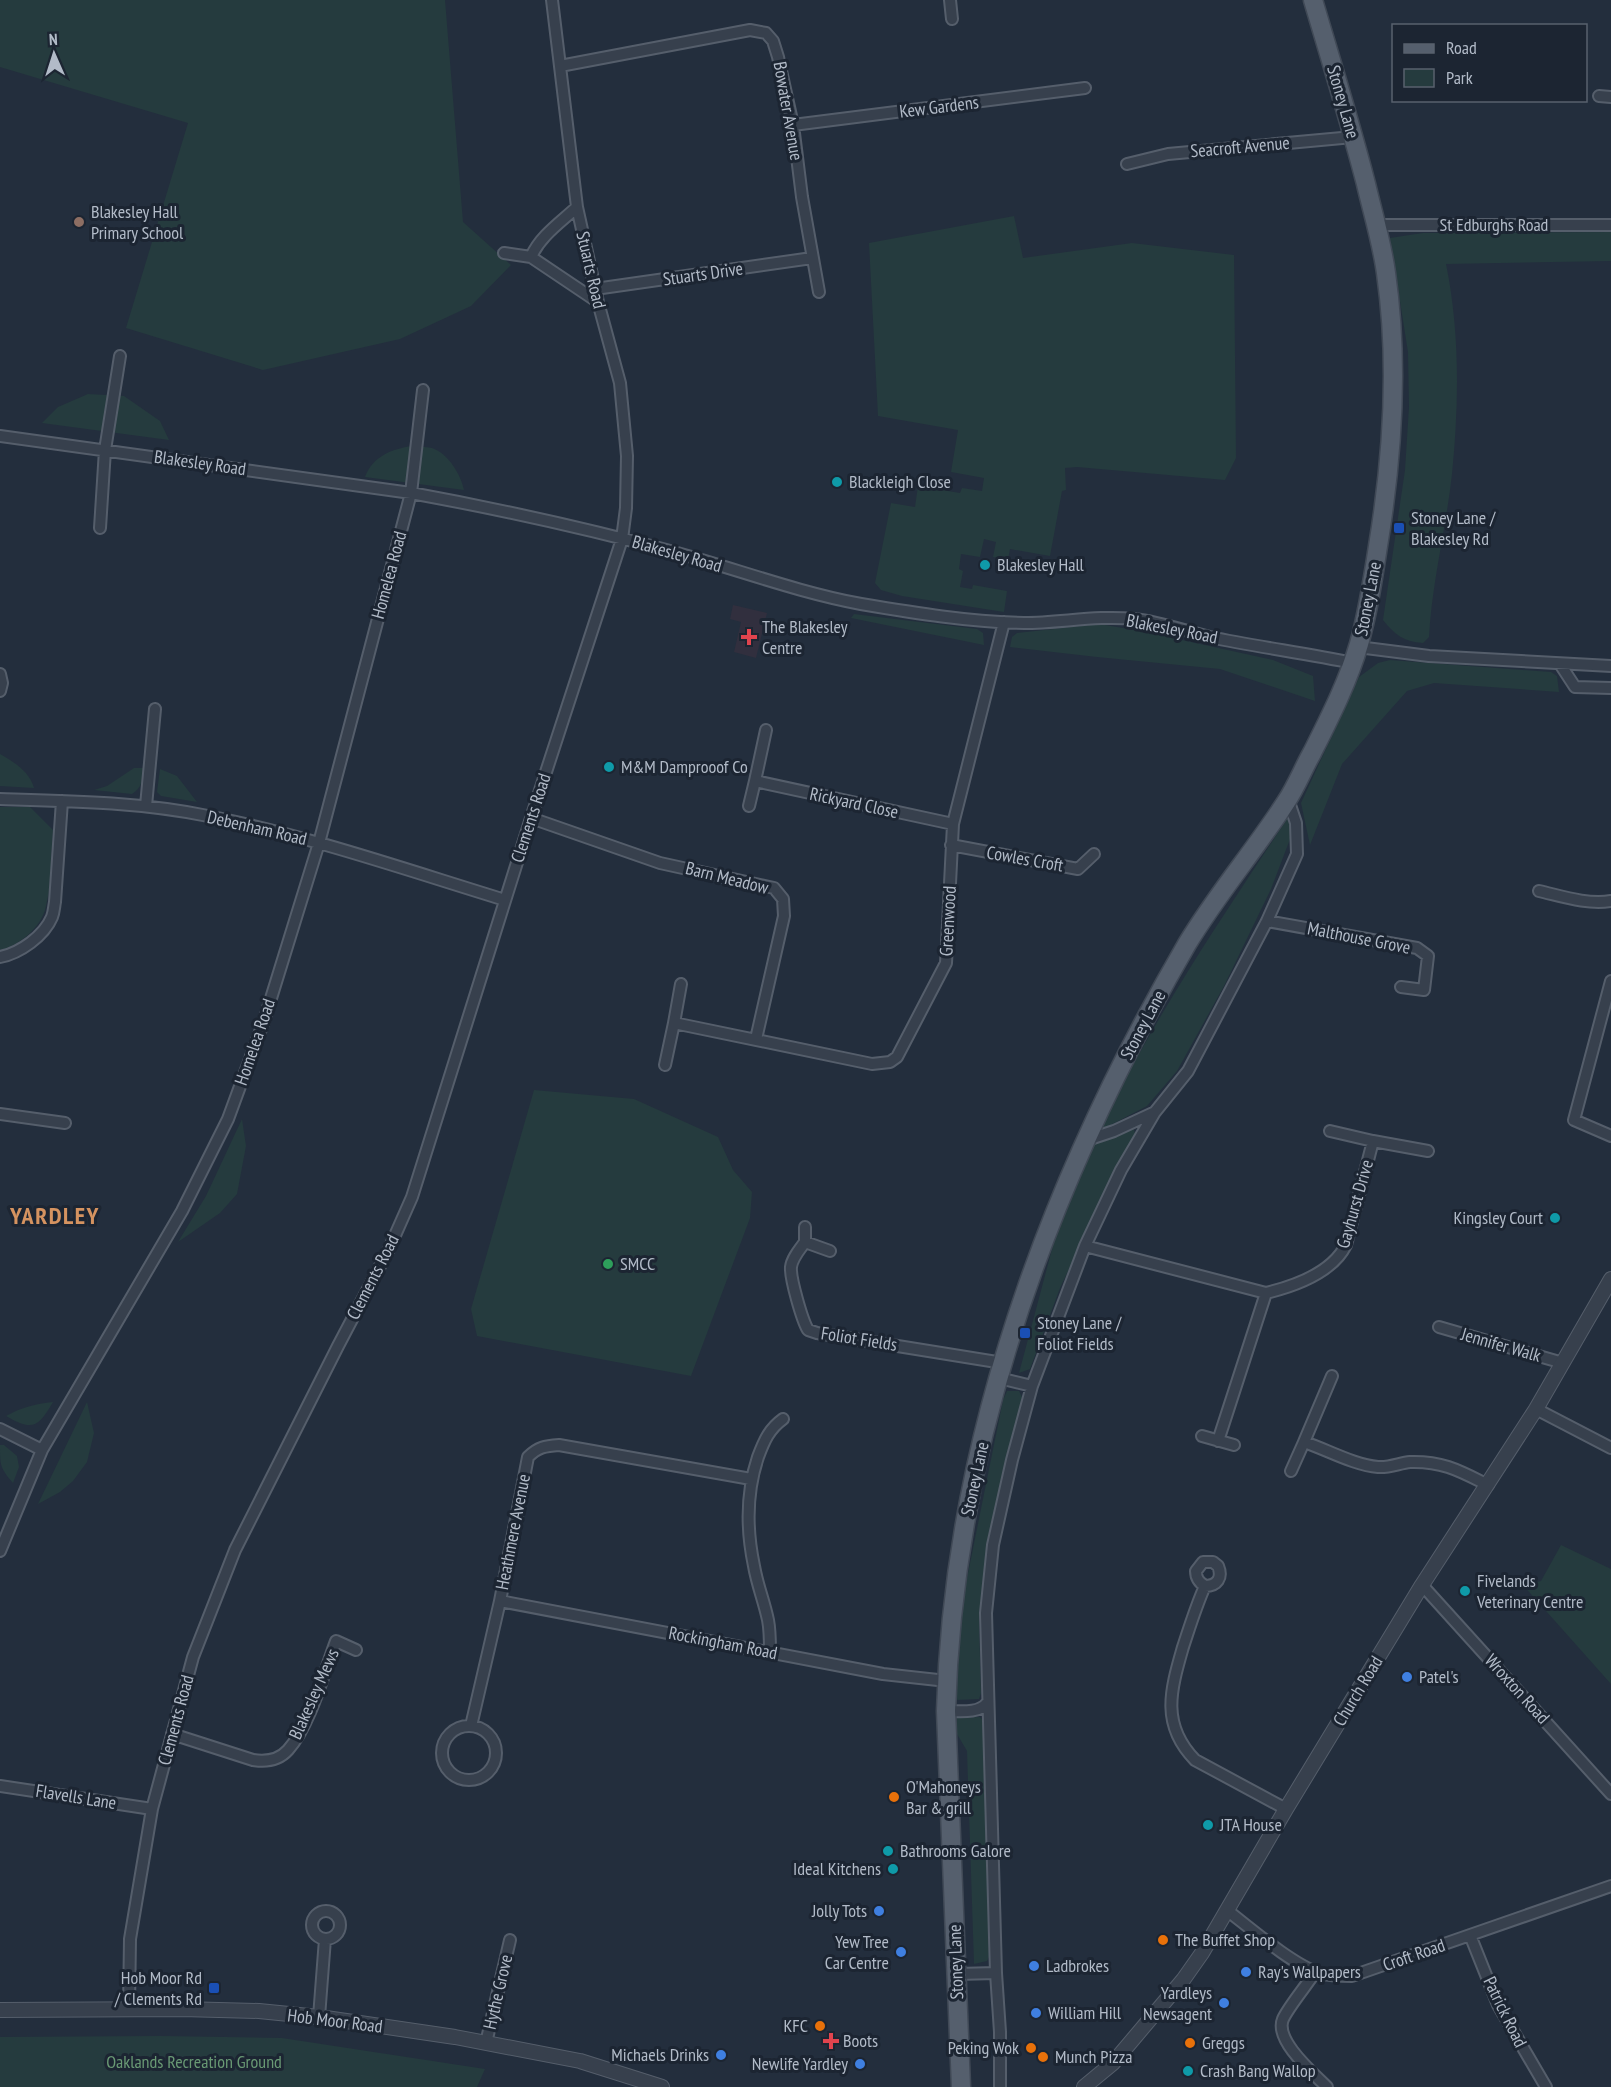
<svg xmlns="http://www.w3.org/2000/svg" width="1611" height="2087" font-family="'PT Sans Narrow',sans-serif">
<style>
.medical{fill:#312f3e}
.green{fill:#253b3e}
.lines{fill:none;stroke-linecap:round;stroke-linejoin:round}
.minor-casing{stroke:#555e6b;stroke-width:14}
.tertiary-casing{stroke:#555e6b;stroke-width:16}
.primary-casing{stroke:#404956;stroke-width:21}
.minor{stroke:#37404d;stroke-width:10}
.tertiary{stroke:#37404d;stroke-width:14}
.primary{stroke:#555f6d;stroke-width:18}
.education-dot{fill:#8d6e63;stroke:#1c2532;stroke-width:2}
.culture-dot{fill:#0f9aa8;stroke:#1c2532;stroke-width:2}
.transit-dot{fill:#1a4fb4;stroke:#1c2532;stroke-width:2}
.health-dot{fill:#e0444e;stroke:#1c2532;stroke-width:2}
.leisure-dot{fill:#2e9e5b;stroke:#1c2532;stroke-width:2}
.shop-dot{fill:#3f7fe0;stroke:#1c2532;stroke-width:2}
.food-dot{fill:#e8710a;stroke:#1c2532;stroke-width:2}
.labels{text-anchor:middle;stroke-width:6;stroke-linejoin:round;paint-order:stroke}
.street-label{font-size:18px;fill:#b2bbc8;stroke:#1c2532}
.poi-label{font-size:18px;fill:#b2bbc8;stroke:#1c2532;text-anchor:start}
.park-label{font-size:18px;fill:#699974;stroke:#1c2532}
.district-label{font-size:24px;font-weight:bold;letter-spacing:1.5px;fill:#d59360;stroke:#1c2532}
</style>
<rect width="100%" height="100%" fill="#232e3d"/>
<path class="medical" d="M733,605L767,613L756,658L734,652L741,622L730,619Z"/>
<path class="green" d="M0,0H445L463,222L511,265L471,306L400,339L263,370L126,328L188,123L0,67Z
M1014,216L1023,258L1132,243L1234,255L1236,458L1225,480L1077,467L1065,468L1066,490L1062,491L1050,556L1010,549L1008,560L993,557L996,542L984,539L980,557L961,554L959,569L963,571L960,587L972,589L973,585L1007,591L1004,612L902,596L881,590L875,583L891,503L915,507L918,486L960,493L962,488L982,491L984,478L951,472L958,430L878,416L869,243Z
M1611,232V261L1446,264C1460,332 1459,404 1452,474C1446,529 1432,582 1429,637L1423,643C1404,642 1394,634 1383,620L1405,470L1409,407L1408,352L1390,238L1423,233Z
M88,394L124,396L160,421L169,440L42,423L58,407Z
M412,446C418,446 425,447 432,448C448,453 461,475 464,490L365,477C373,456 392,449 412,446Z
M854,614L977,629L983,633L984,645L851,618Z
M1099,624L1141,631L1273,660L1313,676L1315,701L1220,669L1097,657L1010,647L1012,637L1017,633Z
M1390,660L1551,672L1557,676L1559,692L1434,683L1407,691L1342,764L1310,845L1301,803L1359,677L1378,663Z
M0,754C14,762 30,772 34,788L0,786Z
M134,768H144C143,779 142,788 132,794L94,790L107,786Z
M160,769L177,776L197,802L161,796L157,792Z
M0,807H30L53,830C51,854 52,883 46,906C42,927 19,946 0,950Z
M1289,816L1292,834L1271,889L1224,986L1177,1071L1147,1106L1099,1131C1152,1020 1221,919 1289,816Z
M534,1090L634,1099L718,1137L733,1170L752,1192L750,1218L691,1376L477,1336L471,1309Z
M242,1119L246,1146L237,1194L220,1213L178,1242L206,1196Z
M1133,1128L1135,1133L1060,1288L1030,1369L1019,1373L1055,1238L1092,1145Z
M1007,1391H1019L1023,1399L994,1512L979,1622L981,1693L979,1699L956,1700L958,1641L963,1598L1003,1400Z
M53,1402C38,1428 32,1431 6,1416C22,1407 35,1404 53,1402Z
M87,1402L94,1433L87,1462L73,1481L60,1492L38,1504Z
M0,1445H4L17,1456L19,1467L13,1483C0,1468 0,1465 0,1445Z
M1561,1545L1611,1569V1684L1523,1585L1541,1581Z
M980,1717L984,1722L990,1955L987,1961L974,1964L967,1751L957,1734V1718Z
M161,2036L282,2038L485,2069L477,2087H0V2037Z"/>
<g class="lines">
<g class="minor-casing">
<path id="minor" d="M950,0L952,19
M560,66L750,30L766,33L773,41L778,57L793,125L802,197L819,292
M1599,96L1611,97
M793,125L1085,88
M1127,164L1168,154L1353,137
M577,207C561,222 540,236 531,257L598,302
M1376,225H1611
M504,253L531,257
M595,289L812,258
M0,436L411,493C498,509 585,528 670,551C734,568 796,592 861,604C915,613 969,622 1024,623C1061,623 1097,615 1135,619C1160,622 1185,631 1210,637C1257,647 1305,653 1353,663
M100,528L105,450L120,356
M1358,647L1429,656L1611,666
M1560,664L1575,687L1611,688
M0,674L2,683L0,691
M766,730L755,781L953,824
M0,799C70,801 140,802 208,816C309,836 407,870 505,900
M146,806L155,709
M749,806L755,781
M531,818L660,863L774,888L783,899L784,916L756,1039
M951,845L1078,869L1094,854
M1539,891C1561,896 1587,905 1611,901
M1267,921L1417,948L1428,956L1424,990L1401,987
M0,957C20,953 44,936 52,917C54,912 54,907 55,902L62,801
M1611,981L1574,1120L1611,1136
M674,1023L681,984
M665,1065L674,1023L872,1064L890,1062L897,1057L946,963L953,824L1004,622
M0,1114L65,1123
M1084,1141L1114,1131L1155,1112L1188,1071L1267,921L1297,854L1296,823L1288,799
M1373,1141L1428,1151
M805,1227V1242L830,1251
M805,1242C800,1249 792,1258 791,1267C790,1278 802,1320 808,1330L817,1333L1003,1363
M1085,1246L1266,1293L1218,1441
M1266,1293C1295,1286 1332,1273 1346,1245L1373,1141L1330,1131
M1439,1327L1563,1363
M1332,1376L1304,1442C1328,1450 1354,1465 1378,1467C1389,1468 1400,1463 1410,1462C1443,1461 1460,1471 1488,1485
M999,1378L1032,1386
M1536,1409L1611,1448
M0,1429L42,1450
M1202,1436L1234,1445
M1291,1471L1304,1442
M0,1551L42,1450L182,1211L228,1119L264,1021L319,843L411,493L423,390
M1422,1585L1611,1794
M1205,1586C1217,1586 1223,1578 1218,1566L1213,1562H1203L1196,1571C1196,1578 1198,1582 1205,1586C1196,1606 1190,1626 1183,1647C1171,1689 1160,1724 1195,1760L1286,1809
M500,1601L883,1674L947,1681
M770,1652C770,1641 770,1630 768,1620C764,1601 757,1584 754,1566C746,1528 746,1493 758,1457C764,1441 769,1429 783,1419
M946,1711C959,1711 979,1714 987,1703
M471,1726L500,1601L528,1457C538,1447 545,1446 559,1445L751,1479
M442 1753a27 27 0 1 1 54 0a27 27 0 1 1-54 0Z
M172,1734L253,1760C266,1762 279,1760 288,1750C310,1725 324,1673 336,1641L356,1650
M0,1786L152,1809
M312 1925a14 14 0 1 1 28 0a14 14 0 1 1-28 0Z
M1228,1911C1250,1928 1293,1965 1319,1973C1330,1976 1341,1976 1352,1976L1611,1886
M1470,1935L1498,2005L1546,2087
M1315,1972C1307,1985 1289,2006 1283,2019C1274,2040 1313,2073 1327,2087
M996,1973L1000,2032V2087
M957,1974L996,1973L986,1613L993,1545L1012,1460L1032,1386L1085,1246L1121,1170L1155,1112
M129,2008L130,1939L152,1809L193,1657L235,1550L338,1346L389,1249L412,1197L531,818L622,539L626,508L627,456L620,383L598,302L577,207L552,0
M319,2017L325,1939
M486,2043L510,1940"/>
</g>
<g class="tertiary-casing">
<path id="tertiary" d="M0,2010L182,2009L259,2011L319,2017L455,2037L580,2061L662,2087
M1084,2087L1113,2063L1183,1980L1202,1953L1286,1809L1422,1585L1536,1409L1611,1279"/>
</g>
<g class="primary-casing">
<path id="primary" d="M961,2087L946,1711C953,1439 1052,1177 1187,944C1217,894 1255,850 1286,802C1296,787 1303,769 1312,753C1329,719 1348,682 1359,644C1368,612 1373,579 1378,546C1393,455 1399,364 1386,273C1382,243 1373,214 1366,184C1350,122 1331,61 1313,0"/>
</g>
<use href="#minor" class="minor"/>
<use href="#tertiary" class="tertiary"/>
<use href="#primary" class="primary"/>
</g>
<circle class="education-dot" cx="79" cy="222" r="6"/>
<g class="culture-dot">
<circle cx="837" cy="482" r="6"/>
<circle cx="985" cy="565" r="6"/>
<circle cx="609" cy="767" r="6"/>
<circle cx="1555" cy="1218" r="6"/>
<circle cx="1465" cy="1591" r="6"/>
<circle cx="1208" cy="1825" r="6"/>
<circle cx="888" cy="1851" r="6"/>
<circle cx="893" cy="1869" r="6"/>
<circle cx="1188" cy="2071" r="6"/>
</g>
<g class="transit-dot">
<rect x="1393" y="522" width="12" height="12" rx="3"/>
<rect x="1019" y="1327" width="12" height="12" rx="3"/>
<rect x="208" y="1982" width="12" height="12" rx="3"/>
</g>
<g class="health-dot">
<path d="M746 628h6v6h6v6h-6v6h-6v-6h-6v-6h6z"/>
<path d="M828 2032h6v6h6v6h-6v6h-6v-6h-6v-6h6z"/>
</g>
<circle class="leisure-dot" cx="608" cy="1264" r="6"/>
<g class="shop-dot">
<circle cx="1407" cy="1677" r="6"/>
<circle cx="879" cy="1911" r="6"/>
<circle cx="901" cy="1952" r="6"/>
<circle cx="1034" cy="1966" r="6"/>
<circle cx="1246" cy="1972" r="6"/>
<circle cx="1224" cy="2003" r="6"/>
<circle cx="1036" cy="2013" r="6"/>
<circle cx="721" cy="2055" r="6"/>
<circle cx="860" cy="2064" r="6"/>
</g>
<g class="food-dot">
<circle cx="894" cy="1797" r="6"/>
<circle cx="1163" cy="1940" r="6"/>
<circle cx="820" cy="2026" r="6"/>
<circle cx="1190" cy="2043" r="6"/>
<circle cx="1031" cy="2048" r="6"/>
<circle cx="1043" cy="2057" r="6"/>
</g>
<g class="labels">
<g class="street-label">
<text transform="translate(1343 102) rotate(74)" y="6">Stoney Lane</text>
<text transform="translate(939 107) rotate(-7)" y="6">Kew Gardens</text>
<text transform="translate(788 111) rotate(80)" y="6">Bowater Avenue</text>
<text transform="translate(1240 147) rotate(-5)" y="6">Seacroft Avenue</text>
<text x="1494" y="231">St Edburghs Road</text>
<text transform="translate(591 270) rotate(77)" y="6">Stuarts Road</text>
<text transform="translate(703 274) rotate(-8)" y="6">Stuarts Drive</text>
<text transform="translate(200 463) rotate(8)" y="6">Blakesley Road</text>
<text transform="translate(677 554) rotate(16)" y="6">Blakesley Road</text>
<text transform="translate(389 575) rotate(-75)" y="6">Homelea Road</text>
<text transform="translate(1368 599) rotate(-79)" y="6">Stoney Lane</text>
<text transform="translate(1172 629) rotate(11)" y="6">Blakesley Road</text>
<text transform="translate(854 803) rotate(12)" y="6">Rickyard Close</text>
<text transform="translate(531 818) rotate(-72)" y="6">Clements Road</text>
<text transform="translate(257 828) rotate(13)" y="6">Debenham Road</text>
<text transform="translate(1025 859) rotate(10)" y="6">Cowles Croft</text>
<text transform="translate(727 878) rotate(14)" y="6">Barn Meadow</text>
<text transform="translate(948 921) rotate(-87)" y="6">Greenwood</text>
<text transform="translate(1359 938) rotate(11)" y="6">Malthouse Grove</text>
<text transform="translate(1143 1025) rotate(-62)" y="6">Stoney Lane</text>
<text transform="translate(255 1042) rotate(-71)" y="6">Homelea Road</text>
<text transform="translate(1355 1204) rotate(-74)" y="6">Gayhurst Drive</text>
<text transform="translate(373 1277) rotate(-63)" y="6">Clements Road</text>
<text transform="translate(859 1339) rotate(9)" y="6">Foliot Fields</text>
<text transform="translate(1501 1345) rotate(16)" y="6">Jennifer Walk</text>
<text transform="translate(975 1479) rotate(-78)" y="6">Stoney Lane</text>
<text transform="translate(513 1532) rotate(-79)" y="6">Heathmere Avenue</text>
<text transform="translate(723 1643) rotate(11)" y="6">Rockingham Road</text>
<text transform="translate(1517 1689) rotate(48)" y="6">Wroxton Road</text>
<text transform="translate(1358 1691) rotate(-59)" y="6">Church Road</text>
<text transform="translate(314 1694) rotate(-66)" y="6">Blakesley Mews</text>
<text transform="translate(176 1720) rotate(-75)" y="6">Clements Road</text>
<text transform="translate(76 1797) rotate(9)" y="6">Flavells Lane</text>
<text transform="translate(1414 1955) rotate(-19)" y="6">Croft Road</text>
<text transform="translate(956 1962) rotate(-92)" y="6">Stoney Lane</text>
<text transform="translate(498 1992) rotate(-77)" y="6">Hythe Grove</text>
<text transform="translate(1505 2012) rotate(64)" y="6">Patrick Road</text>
<text transform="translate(335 2021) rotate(7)" y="6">Hob Moor Road</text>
</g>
<g class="poi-label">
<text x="91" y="218">Blakesley Hall<tspan x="91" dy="21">Primary School</tspan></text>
<text x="849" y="488">Blackleigh Close</text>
<text x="1411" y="524">Stoney Lane /<tspan x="1411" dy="21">Blakesley Rd</tspan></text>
<text x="997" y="571">Blakesley Hall</text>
<text x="762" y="633">The Blakesley<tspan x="762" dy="21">Centre</tspan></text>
<text x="621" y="773">M&amp;M Damprooof Co</text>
<text x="1543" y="1224" text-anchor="end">Kingsley Court</text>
<text x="620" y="1270">SMCC</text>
<text x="1037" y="1329">Stoney Lane /<tspan x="1037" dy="21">Foliot Fields</tspan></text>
<text x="1477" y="1587">Fivelands<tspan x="1477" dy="21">Veterinary Centre</tspan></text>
<text x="1419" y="1683">Patel's</text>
<text x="906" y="1793">O'Mahoneys<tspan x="906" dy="21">Bar &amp; grill</tspan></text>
<text x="1220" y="1831">JTA House</text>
<text x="900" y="1857">Bathrooms Galore</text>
<text x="881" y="1875" text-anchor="end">Ideal Kitchens</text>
<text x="867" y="1917" text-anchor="end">Jolly Tots</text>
<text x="1175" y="1946">The Buffet Shop</text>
<text x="889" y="1948" text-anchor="end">Yew Tree<tspan x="889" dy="21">Car Centre</tspan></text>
<text x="1046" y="1972">Ladbrokes</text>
<text x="1258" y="1978">Ray's Wallpapers</text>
<text x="202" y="1984" text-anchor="end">Hob Moor Rd<tspan x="202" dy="21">/ Clements Rd</tspan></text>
<text x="1212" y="1999" text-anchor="end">Yardleys<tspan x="1212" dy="21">Newsagent</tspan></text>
<text x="1048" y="2019">William Hill</text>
<text x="808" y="2032" text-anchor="end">KFC</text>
<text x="843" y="2047">Boots</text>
<text x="1202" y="2049">Greggs</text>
<text x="1019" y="2054" text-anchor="end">Peking Wok</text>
<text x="709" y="2061" text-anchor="end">Michaels Drinks</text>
<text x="1055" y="2063">Munch Pizza</text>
<text x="848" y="2070" text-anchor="end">Newlife Yardley</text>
<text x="1200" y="2077">Crash Bang Wallop</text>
</g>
<g class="park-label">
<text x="194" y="2068">Oaklands Recreation Ground</text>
</g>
<g class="district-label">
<text x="55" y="1224">YARDLEY</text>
</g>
</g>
<rect x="1392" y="24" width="195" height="78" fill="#1c2532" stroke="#58616e" stroke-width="1.5"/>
<rect x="1404" y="44" width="30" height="9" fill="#555f6d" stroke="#58616e" stroke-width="1.5"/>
<text x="1446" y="54" font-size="18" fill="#b2bbc8">Road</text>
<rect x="1404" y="69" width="30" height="18" fill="#253b3e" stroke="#58616e" stroke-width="1.5"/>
<text x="1446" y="84" font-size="18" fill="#b2bbc8">Park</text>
<g transform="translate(54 54) rotate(357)" stroke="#1c2532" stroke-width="4.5" paint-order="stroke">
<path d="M0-4.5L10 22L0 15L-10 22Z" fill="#b2bbc8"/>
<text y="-9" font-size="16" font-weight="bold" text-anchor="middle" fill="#b2bbc8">N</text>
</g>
</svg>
